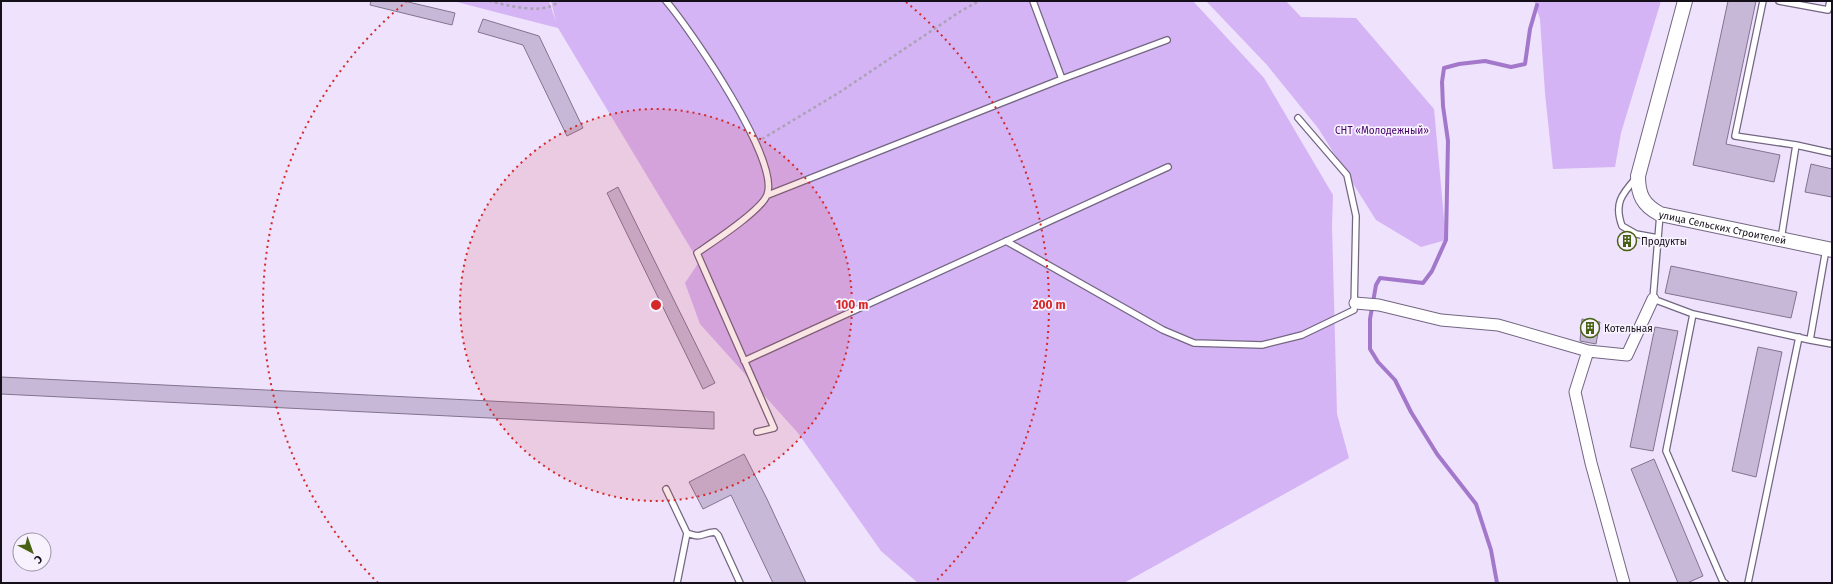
<svg xmlns="http://www.w3.org/2000/svg" width="1833" height="584" font-family="'Fira Sans',sans-serif">
<style>
.green{fill:#d4b4f4}
.lines{fill:none;stroke-linecap:round;stroke-linejoin:round}
.stream{stroke:#a378cb;stroke-width:4}
.building{fill:#c7b8d7;stroke:#827491}
.service-casing{stroke:#736682;stroke-width:8}
.minor-casing{stroke:#736682;stroke-width:13}
.tertiary-casing{stroke:#736682;stroke-width:16}
.path{stroke:#aca2b7;stroke-width:2.5;stroke-dasharray:3 3;stroke-linecap:butt}
.service{stroke:#fff;stroke-width:5.5}
.minor{stroke:#fff;stroke-width:11}
.tertiary{stroke:#fff;stroke-width:14}
.ring{fill:none;stroke:#d62828;stroke-width:2;stroke-dasharray:2 4}
.labels{text-anchor:middle;stroke-width:3.5;stroke-linejoin:round;paint-order:stroke}
.park-label{font-size:10px;fill:#47026d;stroke:#f8f2ff}
.street-label{font-size:10px;fill:#140f19;stroke:#f8f2ff}
.poi-label{font-size:10px;fill:#140f19;stroke:#f8f2ff;text-anchor:start}
.centre{fill:#d62828;stroke:#f8f2ff;stroke-width:2}
.ring-label{font-size:12px;text-anchor:middle;font-weight:bold;fill:#d62828;stroke:#f8f2ff;stroke-width:3.5;stroke-linejoin:round;paint-order:stroke}
</style>
<rect width="100%" height="100%" fill="#eee2fc"/>
<path class="green" d="M453,1H549L556,22L551,1H1193L1264,78L1333,195L1332,226L1337,414L1349,458L1124,583H918L881,551L798,433L700,324L685,283L699,262L558,28Z
M1206,1H1286L1301,17L1356,18L1434,109L1446,240L1421,247L1376,220L1318,128L1267,65Z
M1534,1H1661L1621,133L1615,167L1553,169L1545,93L1540,19Z"/>
<g class="lines">
<path class="stream" d="M1497,583L1491,550L1476,504L1437,454L1411,412L1395,380L1378,362L1370,349V319L1376,285L1380,278L1423,283L1432,271L1446,240L1448,141L1443,106L1442,82L1444,68L1459,64L1485,61L1511,67L1525,64L1530,29L1537,5"/>
</g>
<path class="building" d="M371,1H404L455,13L452,25L370,5Z
M1728,1H1756L1726,144L1780,155L1774,182L1693,165Z
M483,19L539,36L583,128L567,136L523,45L478,32Z
M1811,164L1832,169V197L1805,192Z
M618,187L715,383L703,389L607,193Z
M1671,266L1797,292L1791,318L1665,293Z
M1582,319L1600,322L1596,344L1580,341Z
M1655,327L1678,331L1653,451L1630,447Z
M1758,347L1782,352L1756,477L1732,471Z
M1,377L714,412V429L1,394Z
M744,454L767,499L806,583H773L731,495L703,509L689,482Z
M1654,459L1703,576L1687,583H1678L1631,469Z"/>
<g class="lines">
<g class="service-casing">
<path id="service" d="M666,1C690,29 781,161 767,195C761,211 713,242 697,253L774,428L757,432
M1033,1L1062,79
M1763,1L1735,136L1796,145L1781,239
M1779,1L1828,10L1830,1
M1796,145L1832,153
M1636,178C1621,195 1614,204 1622,226L1636,234L1658,238
M768,195L1062,79L1167,40
M1660,214L1653,299L1693,314
M1006,241L1163,330L1194,343L1262,345L1302,335L1354,310L1356,216L1347,175L1298,118
M1826,249L1810,340L1832,344
M744,361L1168,167
M666,489L687,533L677,583
M687,533C702,539 701,533 715,532L718,535L740,583
M1725,583L1723,582L1666,451L1693,314L1810,340
M1748,583L1799,337"/>
</g>
<g class="minor-casing">
<path id="minor" d="M1355,303L1379,305L1441,320L1498,325L1588,351
M1624,583L1591,463L1575,392L1588,351L1627,355L1653,299"/>
</g>
<g class="tertiary-casing">
<g id="tertiary">
<path id="s1" d="M1685,1L1638,176C1638,195 1643,205 1660,214L1832,250"/>
</g>
</g>
<path class="path" d="M489,1C506,5 545,16 559,1
M762,139L840,92L961,11L979,1"/>
<use href="#service" class="service"/>
<use href="#minor" class="minor"/>
<use href="#tertiary" class="tertiary"/>
</g>
<circle cx="656" cy="305" r="196" fill="#d62828" fill-opacity=".12"/>
<g class="ring">
<circle cx="656" cy="305" r="196"/>
<path d="M378 583A393 393 0 0 1 406 2M906 2A393 393 0 0 1 934 583"/>
</g>
<defs>
<g id="building-ring" transform="scale(1)"><circle r="9.5" fill="#f8f2ff" stroke="#456111" stroke-width="1.5"/><path d="M-4-6H4V6H1V3H-1V6H-4ZM-2.5-4.3h1.7v1.8h-1.7ZM.8-4.3h1.7v1.8H.8ZM-2.5-1h1.7V.8h-1.7ZM.8-1h1.7V.8H.8Z" fill="#456111"/></g>
</defs>
<g fill-rule="evenodd">
<use href="#building-ring" x="1627" y="241"/>
<use href="#building-ring" x="1590" y="328"/>
</g>
<g class="labels">
<g class="park-label">
<text x="1382" y="134">СНТ «Молодежный»</text>
</g>
<g class="street-label">
<text dy="4" stroke="none"><textPath href="#s1" startOffset="292">улица Сельских Строителей</textPath></text>
</g>
<g class="poi-label">
<text x="1641" y="245">Продукты</text>
<text x="1604" y="332">Котельная</text>
</g>
</g>
<circle cx="656" cy="305" r="6" class="centre"/>
<g class="ring-label">
<text x="852" y="309">100 m</text>
<text x="1049" y="309">200 m</text>
</g>
<rect width="1833" height="584" fill="none" stroke="#140f19" stroke-width="4"/>
<g transform="translate(32 552) rotate(139)"><circle r="19" fill="#f8f2ff" stroke="#9d97a3"/>
<path d="M0-3L7 15L0 10L-7 15Z" fill="#456111"/>
<text y="-6" font-size="11" font-weight="bold" text-anchor="middle" fill="#140f19">С</text>
</g>
</svg>
